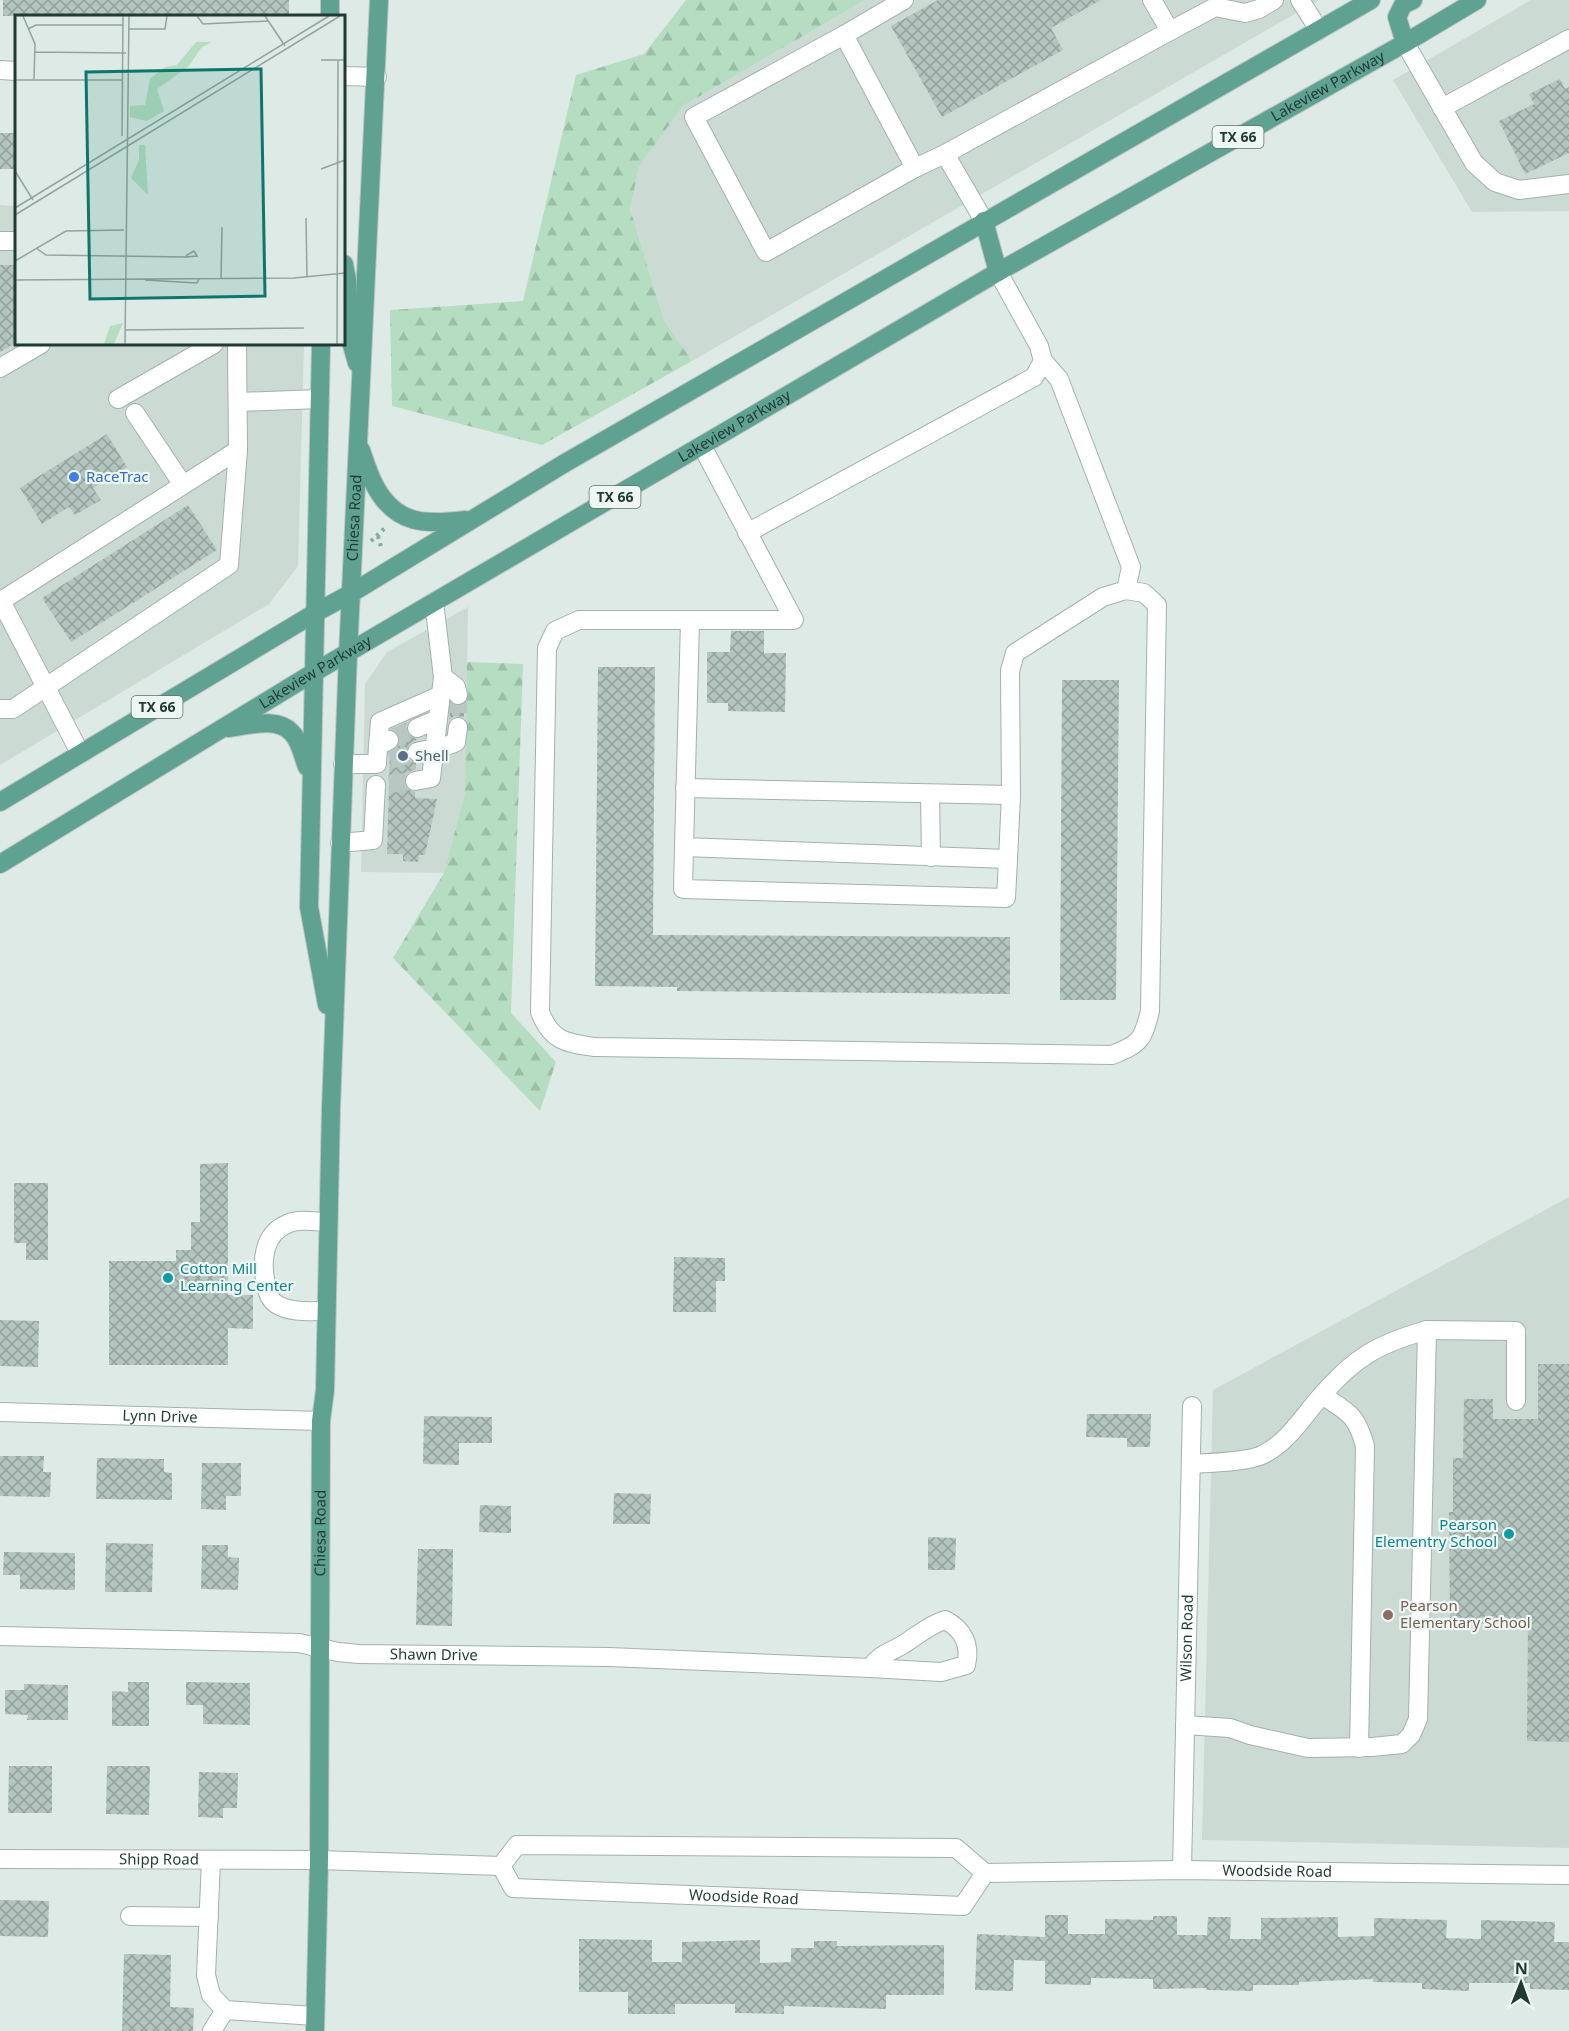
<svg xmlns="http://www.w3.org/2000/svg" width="1569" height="2031" font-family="'Noto Sans',sans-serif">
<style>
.built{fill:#ccdad4}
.forest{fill:url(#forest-firs)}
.building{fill:url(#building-cross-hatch)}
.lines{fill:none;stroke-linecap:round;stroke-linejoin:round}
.minor-tunnel{stroke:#b8c7c2;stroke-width:18;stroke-dasharray:18 9;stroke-linecap:butt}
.minor-casing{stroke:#a1b2ac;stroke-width:20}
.major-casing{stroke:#bcc4c2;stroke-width:20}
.path{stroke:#7db0a0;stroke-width:4;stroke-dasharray:3 4.5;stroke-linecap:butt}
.minor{stroke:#fff;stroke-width:18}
.major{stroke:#60a292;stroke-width:18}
.shop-dot{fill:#3f7fe0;stroke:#eef7f3;stroke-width:2}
.service-dot{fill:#5c6f8a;stroke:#eef7f3;stroke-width:2}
.culture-dot{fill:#0f9aa8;stroke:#eef7f3;stroke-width:2}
.education-dot{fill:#8d6e63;stroke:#eef7f3;stroke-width:2}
.labels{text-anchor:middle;stroke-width:4.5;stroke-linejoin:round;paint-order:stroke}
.shield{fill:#eef7f3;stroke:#5d736d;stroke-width:1.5}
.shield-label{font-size:14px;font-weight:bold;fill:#1f3b34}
.street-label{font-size:15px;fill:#1f3b34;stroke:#eef7f3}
.shop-label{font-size:15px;fill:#366cbe;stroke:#eef7f3;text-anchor:start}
.service-label{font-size:15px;fill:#4e5e75;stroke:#eef7f3;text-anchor:start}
.culture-label{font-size:15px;fill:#0d838f;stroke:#eef7f3;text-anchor:start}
.education-label{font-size:15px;fill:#785e54;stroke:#eef7f3;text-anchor:start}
.inset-road{fill:none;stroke:#92a49e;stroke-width:1.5}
.view{fill:#0f766e;fill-opacity:0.15;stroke:#0f766e;stroke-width:3}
.inset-edge{fill:none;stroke:#1f3b34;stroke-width:3}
</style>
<defs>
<pattern id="forest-firs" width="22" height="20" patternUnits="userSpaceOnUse" patternTransform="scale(1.5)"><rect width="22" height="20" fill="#b5ddc1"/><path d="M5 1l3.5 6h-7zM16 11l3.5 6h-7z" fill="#9bbfa6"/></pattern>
<pattern id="building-cross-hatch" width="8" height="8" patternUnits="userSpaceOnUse" patternTransform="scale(1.5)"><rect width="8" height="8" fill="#b3c5be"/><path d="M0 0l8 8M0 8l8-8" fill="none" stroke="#91a19b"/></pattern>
</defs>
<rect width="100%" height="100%" fill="#deeae5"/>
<path class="built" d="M865,0H1319L692,361L664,320L630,209L639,167L683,106Z
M1531,0H1569V211L1472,212L1393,80Z
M0,205L16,206V344H304L298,566L269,604L0,765Z
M468,607L465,792L444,873L361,872L365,684L387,652Z
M1569,1197V1848L1202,1840L1213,1390Z"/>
<path class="forest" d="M686,0H865L683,106L639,167L630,209L664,320L692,361L542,445L392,406L390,310L523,301L576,75L644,54Z
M467,662L523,664L511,1013L556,1062L540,1111L393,958L444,873L465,792Z"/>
<path class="building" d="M3,0H289V16H3Z
M938,0H1101L1051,28L1063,50L942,117L891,26Z
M1560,79L1565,89L1569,87V153L1525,174L1499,121L1534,104L1529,94Z
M0,133H16V169H0Z
M0,265H16V343L0,352Z
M107,434L127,467L93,488L101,500L75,515L69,507L42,524L20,488Z
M188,505L217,550L71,642L42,598Z
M731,631H764V653H786L785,712L728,711V703H707V652H730Z
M598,667H655L653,935L1010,937V994L677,991V987L595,986Z
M1062,680H1119L1116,1000H1060Z
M451,704L455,706L464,704V717L454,716L449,720Z
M408,722L406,727L407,733L417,740L409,744L406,754L409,760L416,763V769L407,773L404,778V784L407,789L415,792V798L437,799L425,855H419L418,862L403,861V854H387L390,752L398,746L400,741L399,734L391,729Z
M228,1163V1295H253V1329L228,1328V1365H109V1261H176V1250H191V1222H200V1164Z
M14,1183H48V1260H26V1243H14Z
M674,1257L725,1258V1281H716V1312H673Z
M0,1320L39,1321L38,1367L0,1366Z
M1538,1364H1569V1742L1527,1741L1528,1624H1450L1449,1512H1453V1458H1463L1464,1399H1493V1419H1538Z
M1087,1414H1151L1150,1447H1127V1438L1086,1437Z
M424,1416L492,1417V1443H459V1465L423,1464Z
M0,1456H44L43,1472H51L50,1497L0,1496Z
M97,1458L164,1459V1472L172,1473V1500L96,1499Z
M202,1463H241V1496H226V1510L201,1509Z
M614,1493L651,1494L650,1524H613Z
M480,1505L511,1506V1533L479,1532Z
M928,1537L956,1538L955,1570H928Z
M106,1543L153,1544L152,1592H105Z
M202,1545H228V1557L239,1558L238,1590L201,1589Z
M418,1549H453L452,1626L416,1625Z
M4,1552L75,1553V1590L20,1589V1575H3Z
M128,1682H149V1726H112V1691L128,1692Z
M186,1682L250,1683V1725L203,1724V1705H186Z
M24,1684L68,1685V1720H27L28,1715L5,1714V1690H24Z
M9,1766H52V1813H8Z
M107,1766H150L149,1815L106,1814Z
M199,1772L238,1773L237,1808H223V1818L198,1817Z
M0,1900L49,1901L48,1937L0,1936Z
M1045,1915H1068V1934H1105V1919L1153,1920V1916H1177V1935H1207L1208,1917H1231L1230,1939H1261V1918L1338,1917V1937L1374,1936V1918L1447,1920L1446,1938L1481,1939V1920L1555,1922L1554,1942H1569V1990L1530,1989V1983H1469V1991L1422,1989V1983L1373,1982V1979L1299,1982V1985H1253V1991L1206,1990V1988L1153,1989V1979L1091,1978V1985L1045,1984V1961L1014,1960L1013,1991L975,1990L977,1934L1045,1937Z
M579,1939L652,1940V1962H682V1942L760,1940V1963L791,1962V1948H814V1941H837V1946L944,1945V1995H886V2009L784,2006V2014L735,2013V2004H675V2014H628V1992H579Z
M124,1954L171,1955L170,2007L194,2008L193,2031H122Z"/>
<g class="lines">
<path class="minor-tunnel" d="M458,695V727
M391,739L417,728
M390,760L417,752
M389,784L415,781"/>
<g class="minor-casing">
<g id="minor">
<path d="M904,0L844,35L915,168L945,154L984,221"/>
<path d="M1152,0L1170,31L1215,7L1245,13L1259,9L1274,0"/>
<path d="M1300,0L1319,30"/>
<path d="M844,35L694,117L766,252L915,168"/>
<path d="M1405,43L1474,163L1495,182L1519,190L1569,184"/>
<path d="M0,70L16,71"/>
<path d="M344,76L377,77"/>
<path d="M1442,108L1569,39"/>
<path d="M945,154L1170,31"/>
<path d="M0,241H16"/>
<path d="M1043,361L1059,379L1131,567L1126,590"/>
<path d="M0,368L41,344"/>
<path d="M118,399L214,344"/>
<path d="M238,402L320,399"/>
<path d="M135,413L183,485"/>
<path d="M747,533L1034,377L1043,361L1039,346L998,272"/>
<path d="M690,621L684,847L1008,859L1011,795L1010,671L1015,653L1103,597L1126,590L1144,593L1157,605L1150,1011C1143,1040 1140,1044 1112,1055L595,1047C566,1043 551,1041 540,1012L547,648L555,631L579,620H794L702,446"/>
<path d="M443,677L456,687L458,695"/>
<path d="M0,709H13L229,565L238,450"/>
<path d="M417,728L438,719"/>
<path d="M378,746L380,722L441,695"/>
<path d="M417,752C428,749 448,747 456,742L458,727"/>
<path d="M80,753L1,601L238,450L237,344"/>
<path d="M343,764H377L378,746L389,740"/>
<path d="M415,781L431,778L443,677L434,602"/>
<path d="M685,788L1011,795"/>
<path d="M930,794L931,857"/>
<path d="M340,843L373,840L376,785"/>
<path d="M684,847L683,889L1006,898L1008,859"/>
<path d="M326,1311C311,1311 290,1313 276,1304C270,1300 267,1292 266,1284C261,1262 263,1234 287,1224C299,1218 315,1222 328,1222"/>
<path d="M1427,1330L1516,1331V1401"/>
<path d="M1322,1395C1349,1413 1356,1414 1365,1446L1359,1748"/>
<path id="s1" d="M0,1412L321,1421"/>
<path d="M945,1620C963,1629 971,1645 966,1665L941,1672L870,1668C881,1653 889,1653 904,1644C918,1635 929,1625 945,1620Z"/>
<path id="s2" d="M0,1636L299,1643L338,1652L359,1654L609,1657L870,1668"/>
<path d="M1185,1725L1230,1728L1250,1735L1308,1748L1372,1747L1402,1744L1411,1735L1418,1719L1427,1330C1378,1344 1355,1357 1322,1395C1304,1415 1289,1441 1264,1454C1250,1462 1208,1463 1191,1464"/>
<path id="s3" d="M0,1859L319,1860L501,1866"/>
<path d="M211,1861L206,1975L211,1995L225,2010L315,2016"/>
<path id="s4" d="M501,1866L517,1845L956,1848L985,1873L1182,1870L1569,1875"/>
<path id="s5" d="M501,1866L513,1888L963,1906L985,1873"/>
<path id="s6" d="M1182,1870L1192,1406"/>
<path d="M130,1916L209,1917"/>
<path d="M212,2031L225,2010"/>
</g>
</g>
<g class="major-casing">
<g id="major">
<path d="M330,16V0"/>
<path d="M1405,43L1397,17L1403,5L1413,0"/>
<path d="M984,221L998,272"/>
<path d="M344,264L347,280L348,331L357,363"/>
<path d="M321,344L309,907L327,1005"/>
<path d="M361,450C365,462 369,475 375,486C396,525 426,525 465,520"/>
<path d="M228,728C247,726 277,716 292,733C300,741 303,757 307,767"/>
<path d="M0,802L315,613L350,594L565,463L1371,0"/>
<path id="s7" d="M0,864L313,673L998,272L1405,43L1477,0"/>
<path id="s8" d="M315,2031L319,1860L321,1421L325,1390L331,1108L348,654L379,0"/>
</g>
</g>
<path class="path" d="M378,536L381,547
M371,541L387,526"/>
<use href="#minor" class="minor"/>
<use href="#major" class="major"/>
</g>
<circle class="shop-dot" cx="74" cy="477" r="6"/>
<circle class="service-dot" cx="403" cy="756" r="6"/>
<g class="culture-dot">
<circle cx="168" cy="1278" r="6"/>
<circle cx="1509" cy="1534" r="6"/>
</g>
<circle class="education-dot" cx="1388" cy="1615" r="6"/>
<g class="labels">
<g class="shield">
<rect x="1212.5" y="126" width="51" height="22" rx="4.5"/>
<rect x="589.5" y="486" width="51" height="22" rx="4.5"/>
<rect x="131.5" y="696" width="51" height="22" rx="4.5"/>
</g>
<g class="shield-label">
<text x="1238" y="142">TX 66</text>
<text x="615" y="502">TX 66</text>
<text x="157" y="712">TX 66</text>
</g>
<g class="street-label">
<text dy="5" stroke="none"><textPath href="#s7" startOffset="1539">Lakeview Parkway</textPath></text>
<text dy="5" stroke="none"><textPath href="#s7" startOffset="855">Lakeview Parkway</textPath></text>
<text dy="5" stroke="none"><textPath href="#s8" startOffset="1514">Chiesa Road</textPath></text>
<text dy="5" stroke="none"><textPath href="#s7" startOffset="369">Lakeview Parkway</textPath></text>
<text dy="5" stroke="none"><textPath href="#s1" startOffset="160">Lynn Drive</textPath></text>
<text dy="5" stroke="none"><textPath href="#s8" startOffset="498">Chiesa Road</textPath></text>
<text dy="5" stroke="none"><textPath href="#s6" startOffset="232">Wilson Road</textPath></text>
<text dy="5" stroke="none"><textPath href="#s2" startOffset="435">Shawn Drive</textPath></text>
<text dy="5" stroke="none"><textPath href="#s3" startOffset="159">Shipp Road</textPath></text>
<text dy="5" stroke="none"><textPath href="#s4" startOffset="796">Woodside Road</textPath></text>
<text dy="5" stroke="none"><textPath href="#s5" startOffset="256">Woodside Road</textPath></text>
</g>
<g class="shop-label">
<text x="86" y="482">RaceTrac</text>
</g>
<g class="service-label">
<text x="415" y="761">Shell</text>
</g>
<g class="culture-label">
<text x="180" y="1274">Cotton Mill<tspan x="180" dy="17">Learning Center</tspan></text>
<text x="1497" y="1530" text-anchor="end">Pearson<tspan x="1497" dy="17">Elementry School</tspan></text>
</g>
<g class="education-label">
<text x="1400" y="1611">Pearson<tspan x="1400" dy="17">Elementary School</tspan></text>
</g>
</g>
<g transform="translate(15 15)">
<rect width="330" height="330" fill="#deeae5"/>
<path d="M181,27H196L186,33L174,51L142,74L149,96L132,106L115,102V91L130,90L135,64L150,52L162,50ZM124,130H130L133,180L116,163L124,145ZM108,308L99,329H89L95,311Z" fill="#b5ddc1"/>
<path class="inset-road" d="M8,1L20,29L19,64M182,1L188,9L253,6M250,1L270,31M13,14L21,10H108M113,14H150L152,1M20,37L111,38M306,45H330M0,65H108M107,121L108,1M306,154L330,145M0,156L18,185M0,193L314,1M0,200L325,1M291,203L292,261M21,233L31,240L171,242M179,236L182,241L171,242L172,240ZM0,246L51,216L109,215M206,264L207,212M0,265L279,263L330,258M130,265L182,268L184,264M110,315L289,313M110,329L114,1M322,329L323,45"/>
<path class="view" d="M246,54L250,281L75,284L71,57Z"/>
<rect width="330" height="330" class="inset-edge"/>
</g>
<g transform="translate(1521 1983) rotate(1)" stroke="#eef7f3" stroke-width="4.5" paint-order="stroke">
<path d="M0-4.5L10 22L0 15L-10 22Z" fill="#1f3b34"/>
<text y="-9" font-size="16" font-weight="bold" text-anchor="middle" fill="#1f3b34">N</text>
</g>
</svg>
